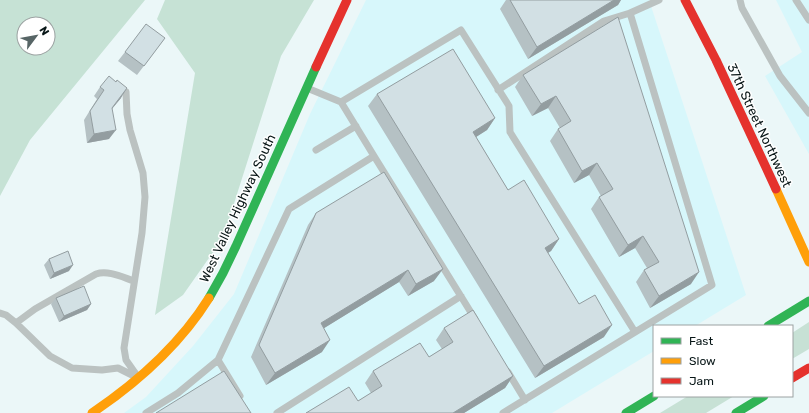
<svg xmlns="http://www.w3.org/2000/svg" width="809" height="413" font-family="Rubik,sans-serif">
<style>
.built{fill:#d7f7fb}
.green{fill:#c7e1d5}
.forest{fill:#c6e2d5;fill-rule:evenodd}
.lines{fill:none;stroke-linecap:round;stroke-linejoin:round}
.lane{stroke:#bbc2c1;stroke-width:7}
.fast{stroke:#30b455;stroke-width:9}
.slow{stroke:#ff9f0a;stroke-width:9}
.jam{stroke:#e5322d;stroke-width:9}
.wall{fill:#b5c1c4}
.shaded-wall{fill:#939da0}
.building{fill:#d2e0e4;stroke:#939da0}
.labels{text-anchor:middle;stroke-width:3;stroke-linejoin:round;paint-order:stroke}
.street-label{font-size:13px;fill:#081617;stroke:#fff}
</style>
<rect width="100%" height="100%" fill="#ebf7f8"/>
<path class="built" d="M366,0H649L746,295L695,326H654V351L552,413H124L146,397L193,346L234,294L310,114Z
M776,0H809V154L765,76L802,52Z"/>
<path class="green" d="M809,322V349L792,359V333Z
M688,396H734L706,413H660Z"/>
<path class="forest" d="M0,0H145L30,140L0,196ZM24,24H48V48H24Z
M165,0H314L281,56L223,238L183,295L155,315L195,73L157,19Z"/>
<g class="lines">
<path class="lane" d="M740,0L742,8L780,76L809,113
M796,0L809,20
M307,88L341,102L374,156
M498,90L604,21L630,13
M126,92L127,114L130,130L143,173L145,197L142,233L124,348L126,360L138,377
M341,102L461,30L509,106L510,132L635,332
M316,150L356,126
M0,313L6,315L16,323L50,356L72,368L102,370L118,368L138,378
M16,323L35,309L96,274C108,270 122,277 134,281
M218,360L240,396
M508,372L525,400
M146,413L178,393L218,360L289,209L374,156L475,319
M277,413L461,296
M503,413L712,285L630,13L659,0"/>
<path class="fast" d="M209,298L223,273L236,246L316,67
M768,326L809,301
M626,413L654,396
M736,413L764,396"/>
<path class="slow" d="M776,189L809,262
M92,413C138,382 179,346 209,298"/>
<path class="jam" d="M685,0L716,60L776,189
M316,67L347,0
M792,378L809,368"/>
</g>
<path class="wall" d="M506,0H621L618,5L528,59L500,9Z
M618,17L691,284L650,308L636,282L644,270L647,268L635,248L619,257L591,209L599,197L601,196L589,175L574,183L550,141L558,129L560,128L548,108L532,116L515,87L523,75Z
M165,38L137,75L118,61L125,52Z
M100,87L121,98L112,109L109,139L87,143L84,120L97,99L94,96Z
M377,94L495,118L487,130L476,137L508,190L559,239L551,251L548,253L579,304L604,337L535,378L368,106Z
M316,213L434,281L408,296L399,282L324,328L322,352L266,385L251,357L308,225Z
M49,259L69,271L50,279L44,265Z
M56,298L91,304L87,310L59,322L51,304Z
M444,328L513,376L505,388L464,413H306L358,401L371,393L365,383L373,371L429,357L442,349L436,340Z"/>
<path class="shaded-wall" d="M614,0H621L618,5L528,59L537,47Z
M127,88L121,98L105,117L112,108Z
M556,96L548,108L532,116L541,104Z
M495,118L487,130L465,144L473,132Z
M116,130L109,139L87,143L94,134Z
M597,163L589,175L574,183L582,171Z
M643,236L635,248L619,257L628,245Z
M559,239L551,251L536,260L545,248Z
M73,265L69,271L50,279L54,273Z
M443,269L434,281L408,296L416,284Z
M408,270L399,282L313,335L321,323Z
M699,272L691,284L650,308L659,296Z
M91,304L87,310L59,322L64,316Z
M612,325L604,337L535,378L544,366Z
M330,340L322,352L266,385L275,373Z
M513,376L505,388L464,413H453Z"/>
<path class="building" d="M510,0H614L537,47Z
M618,17L699,272L659,296L644,270L659,262L643,236L628,245L599,197L613,189L597,163L582,171L558,129L571,121L556,96L541,104L523,75Z
M146,24L165,38L144,66L125,52Z
M453,49L495,118L473,132L508,190L524,180L559,239L545,248L579,304L595,295L612,325L544,366L377,94Z
M109,76L116,82L117,80L127,88L112,108L116,130L94,134L90,111L104,90L100,87Z
M384,172L443,269L416,284L408,270L321,323L330,340L275,373L259,345L316,213Z
M68,251L73,265L54,273L49,259Z
M84,286L91,304L64,316L56,298Z
M473,310L513,376L453,413H306L349,387L358,401L382,386L373,371L420,343L429,357L453,342L444,328Z
M224,371L251,413H156Z"/>
<g class="labels">
<g class="street-label">
<text transform="translate(760 125) rotate(65)" y="5">37th Street Northwest</text>
<text transform="translate(237 208) rotate(-65)" y="5">West Valley Highway South</text>
</g>
</g>
<rect x="653" y="325" width="140" height="72" fill="#ffffff" stroke="#9ca2a2"/>
<rect x="661" y="338" width="20" height="6" fill="#30b455" stroke="#9ca2a2"/>
<text x="689" y="345" font-size="12" fill="#081617">Fast</text>
<rect x="661" y="358" width="20" height="6" fill="#ff9f0a" stroke="#9ca2a2"/>
<text x="689" y="365" font-size="12" fill="#081617">Slow</text>
<rect x="661" y="378" width="20" height="6" fill="#e5322d" stroke="#9ca2a2"/>
<text x="689" y="385" font-size="12" fill="#081617">Jam</text>
<g transform="translate(36 36) rotate(58)"><circle r="19" fill="#ffffff" stroke="#9ca2a2"/>
<path d="M0-3L7 15L0 10L-7 15Z" fill="#576566"/>
<text y="-6" font-size="11" font-weight="bold" text-anchor="middle" fill="#081617">N</text>
</g>
</svg>
